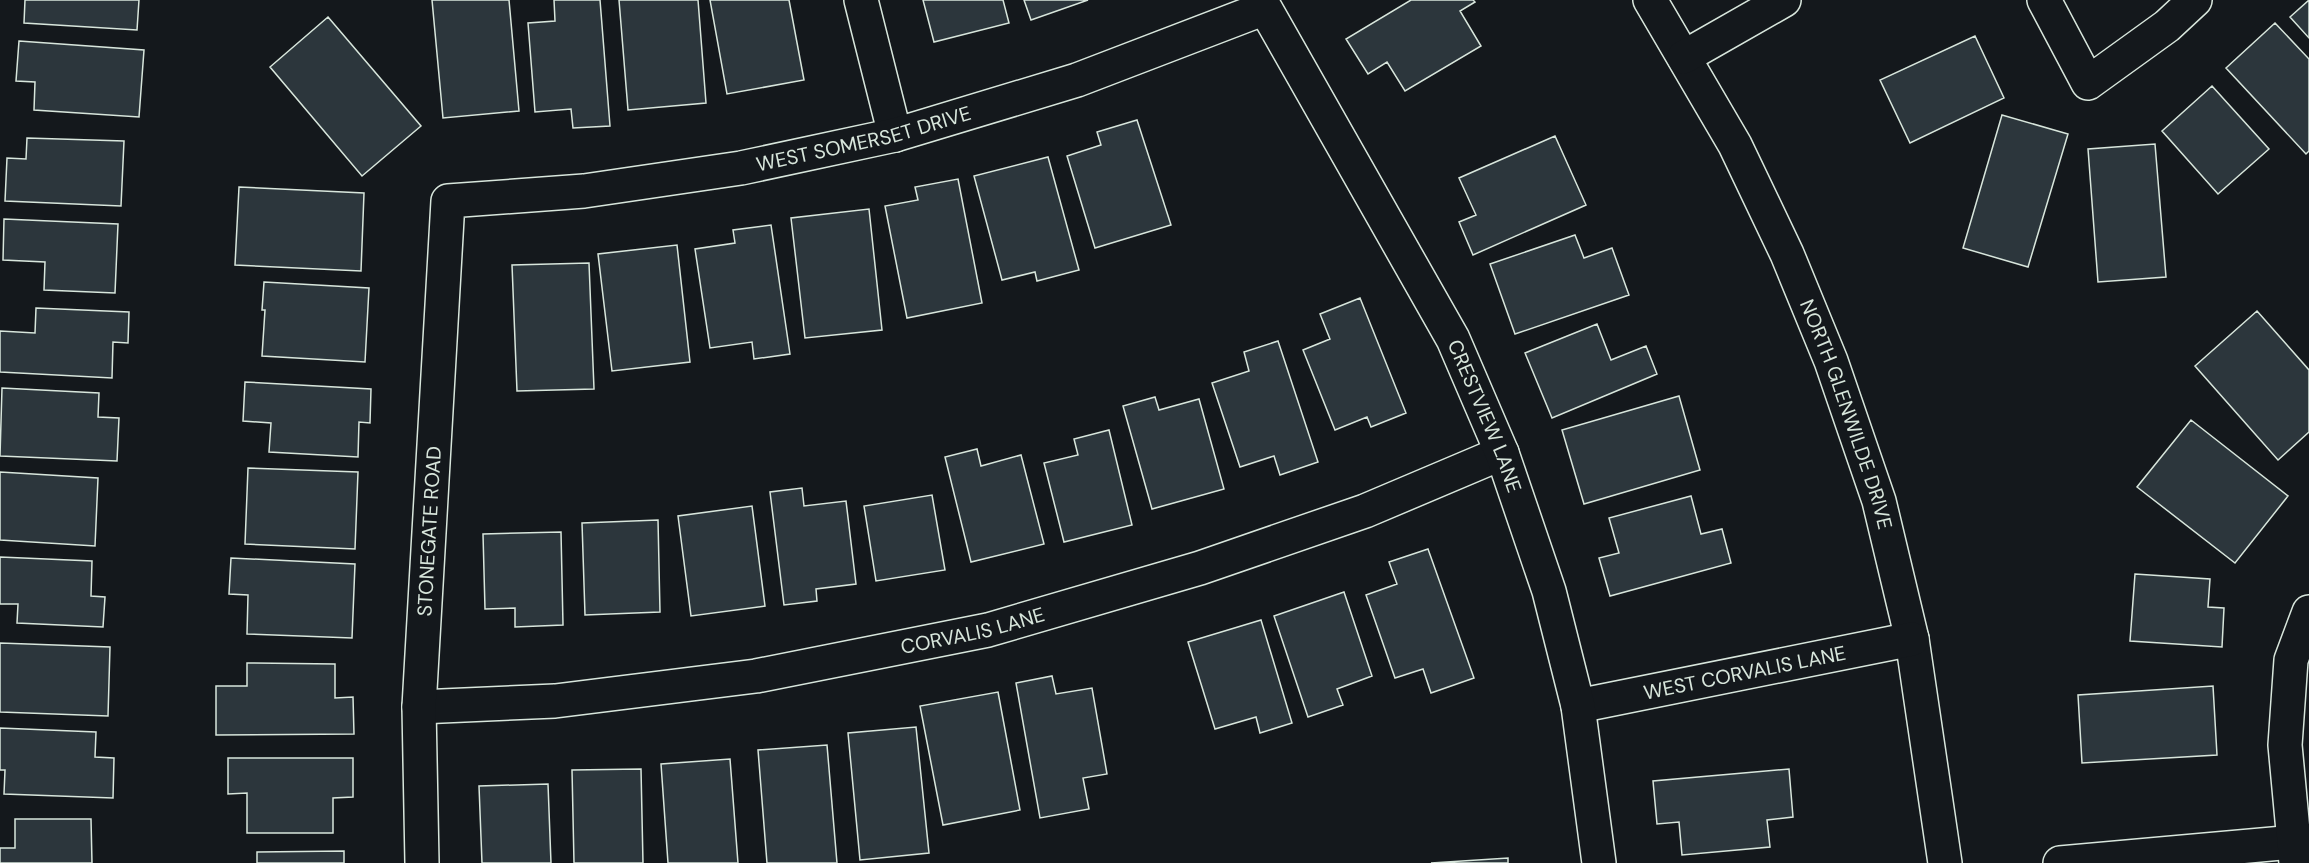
<svg xmlns="http://www.w3.org/2000/svg" width="2309" height="863" font-family="'DM Sans',sans-serif">
<style>
.building{fill:#2c363c;stroke:#d8e6dc;stroke-width:1.5}
.lines{fill:none;stroke-linecap:round;stroke-linejoin:round}
.minor-casing{stroke:#d8e6dc;stroke-width:36}
.minor{stroke:#14181c;stroke-width:33}
.labels{text-anchor:middle;stroke-width:4.5;stroke-linejoin:round;paint-order:stroke}
.street-label{font-size:20px;fill:#d8e6dc;stroke:#14181c}
</style>
<rect width="100%" height="100%" fill="#14181c"/>
<path class="building" d="M25,0H139L137,30L24,23Z
M432,0H509L519,111L443,118Z
M554,0H600L610,126L573,128L571,109L535,112L528,23L555,21Z
M619,0H698L706,103L628,110Z
M710,0H789L804,80L727,94Z
M923,0H1003L1009,23L934,42Z
M1024,0H1088L1031,20Z
M1411,0H1473L1475,2L1460,11L1481,46L1405,91L1387,62L1368,74L1346,39Z
M2309,0V38L2290,17Z
M328,17L421,126L362,176L270,67Z
M2275,23L2309,59V151L2306,154L2226,68Z
M1975,36L2004,98L1910,143L1880,80Z
M19,41L144,50L139,117L34,110L35,82L16,81Z
M2212,86L2269,149L2218,194L2162,131Z
M2002,115L2068,134L2028,267L1963,248Z
M1137,120L1171,225L1095,248L1067,156L1101,145L1097,132Z
M1555,136L1586,205L1473,255L1459,222L1476,215L1459,178Z
M27,138L124,141L121,206L5,201L7,158L26,159Z
M2155,144L2166,277L2098,282L2088,149Z
M1048,157L1079,270L1037,281L1035,272L1002,280L974,176Z
M958,179L982,303L907,318L885,206L918,200L915,187Z
M239,187L364,193L361,271L235,265Z
M869,209L882,330L805,338L791,218Z
M4,219L118,224L115,293L44,290L45,262L3,260Z
M771,225L790,354L754,359L752,342L710,348L695,249L735,243L733,230Z
M1575,235L1584,258L1612,248L1629,295L1515,334L1490,264Z
M677,245L690,362L612,371L598,254Z
M589,263L594,389L517,391L512,265Z
M264,282L369,288L365,362L262,356L265,310H262Z
M1360,298L1406,413L1371,427L1367,417L1335,430L1303,350L1330,339L1320,314Z
M36,308L129,312L128,343L113,342L112,378L0,372V331L35,333Z
M2257,311L2309,370V432L2278,460L2195,366Z
M1597,324L1611,360L1646,346L1657,374L1552,418L1525,353Z
M1278,341L1318,462L1280,475L1274,456L1240,467L1212,383L1249,371L1244,352Z
M245,382L371,389L370,423L359,422L358,457L269,452L271,423L243,421Z
M2,388L99,393L98,417L119,418L117,461L0,456Z
M1679,396L1700,470L1584,504L1562,430Z
M1155,397L1159,410L1199,399L1224,489L1152,509L1123,406Z
M2191,420L2288,496L2235,563L2137,487Z
M1109,430L1132,525L1064,542L1044,463L1078,455L1074,439Z
M977,449L981,466L1021,455L1044,544L971,562L945,457Z
M248,468L358,472L355,549L245,544Z
M0,472L98,478L95,546L0,540Z
M802,488L804,506L846,501L856,584L816,589L817,601L784,605L770,492Z
M932,495L945,570L876,581L864,506Z
M1691,496L1701,534L1722,529L1731,563L1610,596L1599,558L1619,553L1609,518Z
M752,506L765,606L691,616L678,516Z
M658,520L660,612L585,615L582,523Z
M561,532L563,625L515,627V608L485,609L483,534Z
M1428,549L1474,678L1431,693L1423,669L1395,678L1366,595L1397,584L1389,562Z
M0,557L92,561L91,596L105,597L103,627L17,623L18,604H0Z
M231,558L355,564L352,638L247,634L248,595L229,594Z
M2135,574L2210,579L2208,607L2224,608L2222,647L2130,641Z
M1344,592L1372,676L1337,689L1343,705L1308,717L1274,616Z
M1261,620L1292,723L1260,733L1256,717L1215,729L1188,642Z
M0,643L110,647L108,716L0,712Z
M247,663L335,664V698L353,697L354,734L216,735V686H247Z
M1052,676L1056,694L1092,688L1107,774L1083,778L1089,809L1040,818L1016,683Z
M2213,686L2217,755L2082,763L2078,695Z
M998,692L1020,810L943,825L920,706Z
M916,727L929,853L860,860L848,733Z
M0,728L96,732L95,757L114,758L113,798L4,794L5,770H0Z
M827,745L837,863H767L758,750Z
M228,758H353V797L333,798V833H247V793L228,794Z
M730,759L738,863H668L661,764Z
M641,769L643,863H574L572,770Z
M1789,769L1793,817L1767,820L1770,847L1682,855L1679,822L1657,824L1653,781Z
M548,784L551,863H482L479,786Z
M15,819H91L92,863H0V848H15Z
M344,851V863H257V852Z
M1508,858V863H1431Z"/>
<g class="lines">
<g class="minor-casing">
<g id="minor">
<path d="M861,0L895,135"/>
<path id="s1" d="M1650,0L1735,145L1787,254L1831,361L1879,501L1912,639L1945,863"/>
<path d="M2044,0L2088,83L2167,26L2195,0"/>
<path d="M1684,57L1784,0"/>
<path id="s2" d="M1578,706L1912,639"/>
<path id="s3" d="M419,707L555,701L756,676L988,630L1200,568L1365,511L1502,453"/>
<path id="s4" d="M422,863L419,707L448,201L584,191L741,168L895,135L1077,80L1265,8L1453,339L1502,453L1549,591L1578,706L1599,863"/>
<path d="M2060,863L2294,842"/>
<path d="M2296,863L2285,745L2291,660L2309,612"/>
</g>
</g>
<use href="#minor" class="minor"/>
</g>
<g class="labels">
<g class="street-label">
<text dy="7" stroke="none"><textPath href="#s4" startOffset="1084">WEST SOMERSET DRIVE</textPath></text>
<text dy="7" stroke="none"><textPath href="#s1" startOffset="460">NORTH GLENWILDE DRIVE</textPath></text>
<text dy="7" stroke="none"><textPath href="#s4" startOffset="1971">CRESTVIEW LANE</textPath></text>
<text dy="7" stroke="none"><textPath href="#s4" startOffset="332">STONEGATE ROAD</textPath></text>
<text dy="7" stroke="none"><textPath href="#s3" startOffset="560">CORVALIS LANE</textPath></text>
<text dy="7" stroke="none"><textPath href="#s2" startOffset="170">WEST CORVALIS LANE</textPath></text>
</g>
</g>
</svg>
